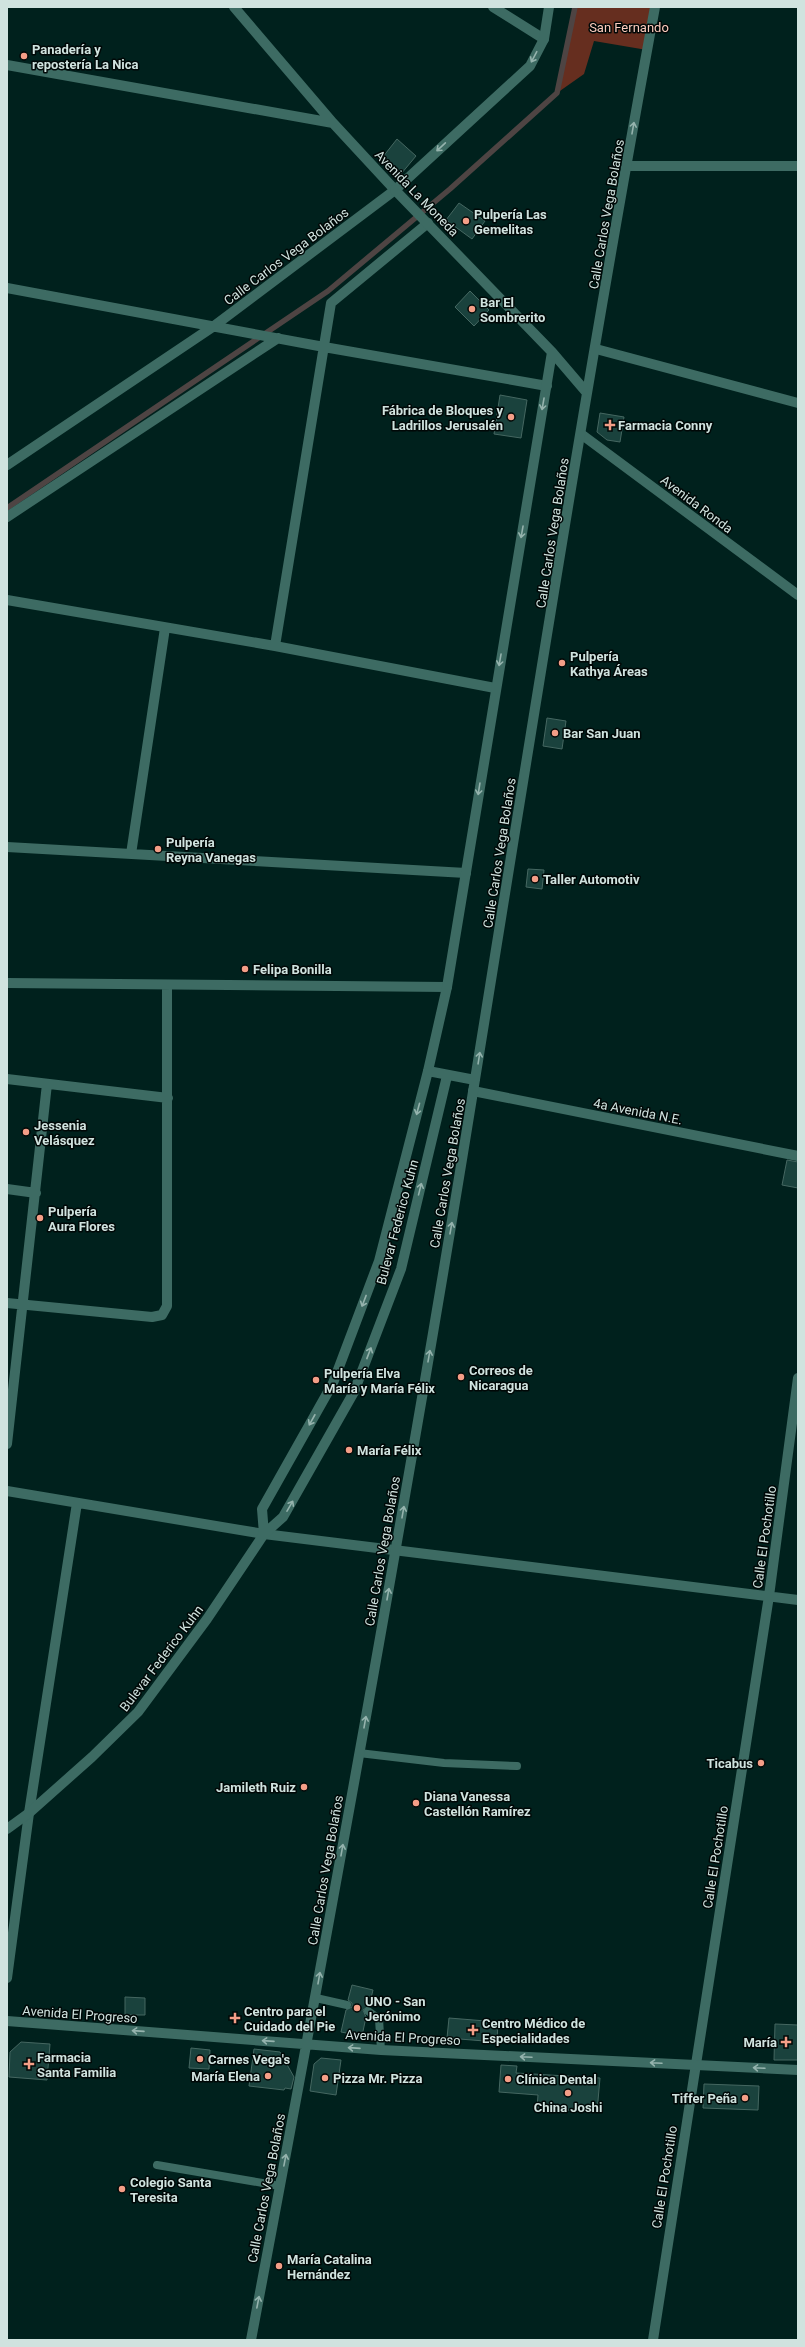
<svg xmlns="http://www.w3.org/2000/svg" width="805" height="2347" font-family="Roboto,sans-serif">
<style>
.green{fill:#662e1f}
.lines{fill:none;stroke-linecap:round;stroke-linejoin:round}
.stream{stroke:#4e4443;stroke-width:5.5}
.building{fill:#1a423d;stroke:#456761}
.service{stroke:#3d6b63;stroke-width:8}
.minor{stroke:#3d6b63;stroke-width:10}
.tertiary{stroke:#3d6b63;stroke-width:10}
.oneway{stroke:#95b3ad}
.poi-dot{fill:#f49e87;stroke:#000807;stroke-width:1.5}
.labels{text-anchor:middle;stroke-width:3;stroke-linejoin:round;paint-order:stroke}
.park-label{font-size:13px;fill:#fdcdbf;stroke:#000807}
.poi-label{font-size:13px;font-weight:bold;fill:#d0e3df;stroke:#000807;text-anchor:start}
.street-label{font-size:13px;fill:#d0e3df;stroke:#000807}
</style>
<rect width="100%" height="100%" fill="#00211d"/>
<path class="green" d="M575,7H655L647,50L594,41L584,74L557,93Z"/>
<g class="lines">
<path class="stream" d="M7,508L328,291L450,189L557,93L575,7"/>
</g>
<path class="building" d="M397,139L416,156L401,174L382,158Z
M459,203L485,221L472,239L446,220Z
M470,291L489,310L474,326L455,307Z
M500,395L527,400L521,438L494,434Z
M600,413L624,417L620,442L607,440L597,432Z
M547,718L566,721L562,749L543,746Z
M528,869L544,870L542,889L526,887Z
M787,1160L798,1162V1188L782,1185Z
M352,1985L373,1990L369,2006L363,2010L366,2017L362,2036L341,2032L346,2010L352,2007V2003L348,2000Z
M125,1997L145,1998V2015H125Z
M449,2018L498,2022L497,2042L447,2038Z
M775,2024L798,2025V2060H774Z
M21,2042L50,2044L47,2080L9,2077L10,2052Z
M191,2048L210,2050L209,2069L189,2068Z
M254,2049L280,2052L294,2077L291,2089L285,2088L284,2090L249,2086Z
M321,2058L341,2060L336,2095L310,2091L314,2064Z
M501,2065L517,2066L516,2073L600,2078L597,2112L537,2108L538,2095L499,2092Z
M704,2084L759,2086L758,2110L703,2108Z"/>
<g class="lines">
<path class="service" d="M359,1753L444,1763L517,1766
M316,1998L347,2005
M368,2011L379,2019L381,2050
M157,2165L280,2186"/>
<path class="minor" d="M493,7L544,39
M7,65L333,123
M627,166H798
M7,288L324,347L547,386
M596,349L798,403
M581,434L798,595
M7,465L214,326L395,190L333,123L234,7
M7,517L278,338
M7,600L275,646L495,688
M275,646L331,303L428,223
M7,847L466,873
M131,854L165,628
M7,983L447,987
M7,1079L168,1098
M473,1091L798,1156
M7,1189L36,1193
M7,1303L152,1317L162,1315L167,1306V985
M7,1444L47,1084
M7,1491L264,1534L798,1600
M7,1978L29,1813L77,1503
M653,2340L769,1596L798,1378"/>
<path class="tertiary" d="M549,7L544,39L530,66L395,190L552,352L587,393
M428,1071L475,1080
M264,1534L262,1509L333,1383L379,1261L428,1071L447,987L552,352
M7,1829L29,1813L92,1757L138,1712L207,1619L264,1534L283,1517L354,1392L401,1269L447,1076
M7,2021L381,2050L798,2070
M251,2340C329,1927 405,1513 472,1098C531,734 588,370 655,7"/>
</g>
<defs><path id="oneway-shaft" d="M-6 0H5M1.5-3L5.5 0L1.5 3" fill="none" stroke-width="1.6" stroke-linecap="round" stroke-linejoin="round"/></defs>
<g class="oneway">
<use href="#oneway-shaft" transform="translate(534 57) rotate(118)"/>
<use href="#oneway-shaft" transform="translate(633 128) rotate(-80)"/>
<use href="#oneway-shaft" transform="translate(441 147) rotate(137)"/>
<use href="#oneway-shaft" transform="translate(543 404) rotate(100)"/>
<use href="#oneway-shaft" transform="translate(522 532) rotate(100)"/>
<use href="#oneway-shaft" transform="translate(500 660) rotate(100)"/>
<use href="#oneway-shaft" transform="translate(479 789) rotate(99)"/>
<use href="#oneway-shaft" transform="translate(479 1058) rotate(-81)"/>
<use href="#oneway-shaft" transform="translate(418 1109) rotate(105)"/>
<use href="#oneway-shaft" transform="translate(420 1189) rotate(-76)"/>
<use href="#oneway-shaft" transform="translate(451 1228) rotate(-80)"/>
<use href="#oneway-shaft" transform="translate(364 1301) rotate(111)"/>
<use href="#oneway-shaft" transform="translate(369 1353) rotate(-69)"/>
<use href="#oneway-shaft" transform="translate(429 1356) rotate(-80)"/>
<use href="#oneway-shaft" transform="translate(312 1420) rotate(119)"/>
<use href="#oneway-shaft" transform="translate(290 1506) rotate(-60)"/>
<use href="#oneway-shaft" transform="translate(403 1512) rotate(-80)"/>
<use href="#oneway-shaft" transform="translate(388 1594) rotate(-80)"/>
<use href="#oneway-shaft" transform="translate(365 1722) rotate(-80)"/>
<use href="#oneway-shaft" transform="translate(342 1850) rotate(-80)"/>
<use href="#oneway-shaft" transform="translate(319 1978) rotate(-80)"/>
<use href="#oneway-shaft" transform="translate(138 2031) rotate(-176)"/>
<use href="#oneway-shaft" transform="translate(268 2041) rotate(-176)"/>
<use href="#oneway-shaft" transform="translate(354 2048) rotate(-176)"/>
<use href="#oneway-shaft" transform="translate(526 2057) rotate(-177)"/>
<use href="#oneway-shaft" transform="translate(656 2063) rotate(-177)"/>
<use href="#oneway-shaft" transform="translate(759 2068) rotate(-177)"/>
<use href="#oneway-shaft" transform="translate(285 2160) rotate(-79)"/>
<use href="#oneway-shaft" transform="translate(258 2302) rotate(-79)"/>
</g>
<g class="poi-dot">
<circle cx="24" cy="56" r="4"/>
<circle cx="466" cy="221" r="4"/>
<circle cx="472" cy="309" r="4"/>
<circle cx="511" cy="417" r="4"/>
<path d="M608 419h4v4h4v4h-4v4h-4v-4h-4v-4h4z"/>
<circle cx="562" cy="663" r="4"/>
<circle cx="555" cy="733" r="4"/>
<circle cx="158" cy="849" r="4"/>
<circle cx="535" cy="879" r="4"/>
<circle cx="245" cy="969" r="4"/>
<circle cx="26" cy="1132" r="4"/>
<circle cx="40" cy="1218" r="4"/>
<circle cx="461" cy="1377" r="4"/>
<circle cx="316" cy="1380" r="4"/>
<circle cx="349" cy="1450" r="4"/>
<circle cx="761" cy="1763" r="4"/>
<circle cx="304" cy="1787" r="4"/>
<circle cx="416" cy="1803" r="4"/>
<circle cx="357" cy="2008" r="4"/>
<path d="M233 2012h4v4h4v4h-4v4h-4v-4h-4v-4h4z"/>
<path d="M471 2024h4v4h4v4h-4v4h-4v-4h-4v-4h4z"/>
<path d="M784 2036h4v4h4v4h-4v4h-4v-4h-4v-4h4z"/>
<circle cx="200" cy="2059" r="4"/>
<path d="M27 2058h4v4h4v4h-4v4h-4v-4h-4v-4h4z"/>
<circle cx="268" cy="2076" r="4"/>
<circle cx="325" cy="2078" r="4"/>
<circle cx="508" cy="2079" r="4"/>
<circle cx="568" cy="2093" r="4"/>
<circle cx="745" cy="2098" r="4"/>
<circle cx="122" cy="2189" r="4"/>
<circle cx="279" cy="2266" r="4"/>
</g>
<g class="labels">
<g class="park-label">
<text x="629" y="32">San Fernando</text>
</g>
<g class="poi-label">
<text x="32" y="54">Panadería y<tspan x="32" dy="15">repostería La Nica</tspan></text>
<text x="474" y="219">Pulpería Las<tspan x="474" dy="15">Gemelitas</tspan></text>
<text x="480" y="307">Bar El<tspan x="480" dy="15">Sombrerito</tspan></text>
<text x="503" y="415" text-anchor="end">Fábrica de Bloques y<tspan x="503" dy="15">Ladrillos Jerusalén</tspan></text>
<text x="618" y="430">Farmacia Conny</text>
<text x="570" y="661">Pulpería<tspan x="570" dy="15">Kathya Áreas</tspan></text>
<text x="563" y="738">Bar San Juan</text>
<text x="166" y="847">Pulpería<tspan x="166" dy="15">Reyna Vanegas</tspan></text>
<text x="543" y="884">Taller Automotiv</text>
<text x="253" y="974">Felipa Bonilla</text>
<text x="34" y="1130">Jessenia<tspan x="34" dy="15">Velásquez</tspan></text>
<text x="48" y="1216">Pulpería<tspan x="48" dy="15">Aura Flores</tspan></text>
<text x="469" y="1375">Correos de<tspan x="469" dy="15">Nicaragua</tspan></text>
<text x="324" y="1378">Pulpería Elva<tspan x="324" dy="15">María y María Félix</tspan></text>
<text x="357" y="1455">María Félix</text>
<text x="753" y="1768" text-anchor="end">Ticabus</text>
<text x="296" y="1792" text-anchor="end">Jamileth Ruiz</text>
<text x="424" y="1801">Diana Vanessa<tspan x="424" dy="15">Castellón Ramírez</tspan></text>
<text x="365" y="2006">UNO - San<tspan x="365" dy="15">Jerónimo</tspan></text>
<text x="244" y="2016">Centro para el<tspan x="244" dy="15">Cuidado del Pie</tspan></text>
<text x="482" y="2028">Centro Médico de<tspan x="482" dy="15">Especialidades</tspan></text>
<text x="777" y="2047" text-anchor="end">María</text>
<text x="37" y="2062">Farmacia<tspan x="37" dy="15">Santa Familia</tspan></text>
<text x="208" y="2064">Carnes Vega's</text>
<text x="260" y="2081" text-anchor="end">María Elena</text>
<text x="333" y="2083">Pizza Mr. Pizza</text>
<text x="516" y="2084">Clínica Dental</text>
<text x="737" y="2103" text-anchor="end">Tiffer Peña</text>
<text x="568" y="2112" text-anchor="middle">China Joshi</text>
<text x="130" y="2187">Colegio Santa<tspan x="130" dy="15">Teresita</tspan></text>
<text x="287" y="2264">María Catalina<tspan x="287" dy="15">Hernández</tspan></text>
</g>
<g class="street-label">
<text transform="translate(417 193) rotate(46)" y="5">Avenida La Moneda</text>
<text transform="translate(606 214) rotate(-80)" y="5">Calle Carlos Vega Bolaños</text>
<text transform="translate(286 256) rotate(-37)" y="5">Calle Carlos Vega Bolaños</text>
<text transform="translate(697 504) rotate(37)" y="5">Avenida Ronda</text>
<text transform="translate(552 533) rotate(-81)" y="5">Calle Carlos Vega Bolaños</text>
<text transform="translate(499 853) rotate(-81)" y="5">Calle Carlos Vega Bolaños</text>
<text transform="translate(638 1111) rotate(11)" y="5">4a Avenida N.E.</text>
<text transform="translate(447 1173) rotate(-80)" y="5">Calle Carlos Vega Bolaños</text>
<text transform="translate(397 1222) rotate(-75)" y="5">Bulevar Federico Kuhn</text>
<text transform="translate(764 1537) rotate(-82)" y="5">Calle El Pochotillo</text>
<text transform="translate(382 1551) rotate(-80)" y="5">Calle Carlos Vega Bolaños</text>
<text transform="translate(161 1658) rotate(-53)" y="5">Bulevar Federico Kuhn</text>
<text transform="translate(715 1857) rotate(-81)" y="5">Calle El Pochotillo</text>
<text transform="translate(325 1870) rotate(-80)" y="5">Calle Carlos Vega Bolaños</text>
<text transform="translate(80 2014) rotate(4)" y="5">Avenida El Progreso</text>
<text transform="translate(403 2037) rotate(3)" y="5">Avenida El Progreso</text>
<text transform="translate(664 2177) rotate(-81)" y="5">Calle El Pochotillo</text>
<text transform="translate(266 2188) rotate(-79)" y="5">Calle Carlos Vega Bolaños</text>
</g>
</g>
<rect width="805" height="2347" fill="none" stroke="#d0e3df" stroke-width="16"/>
</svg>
